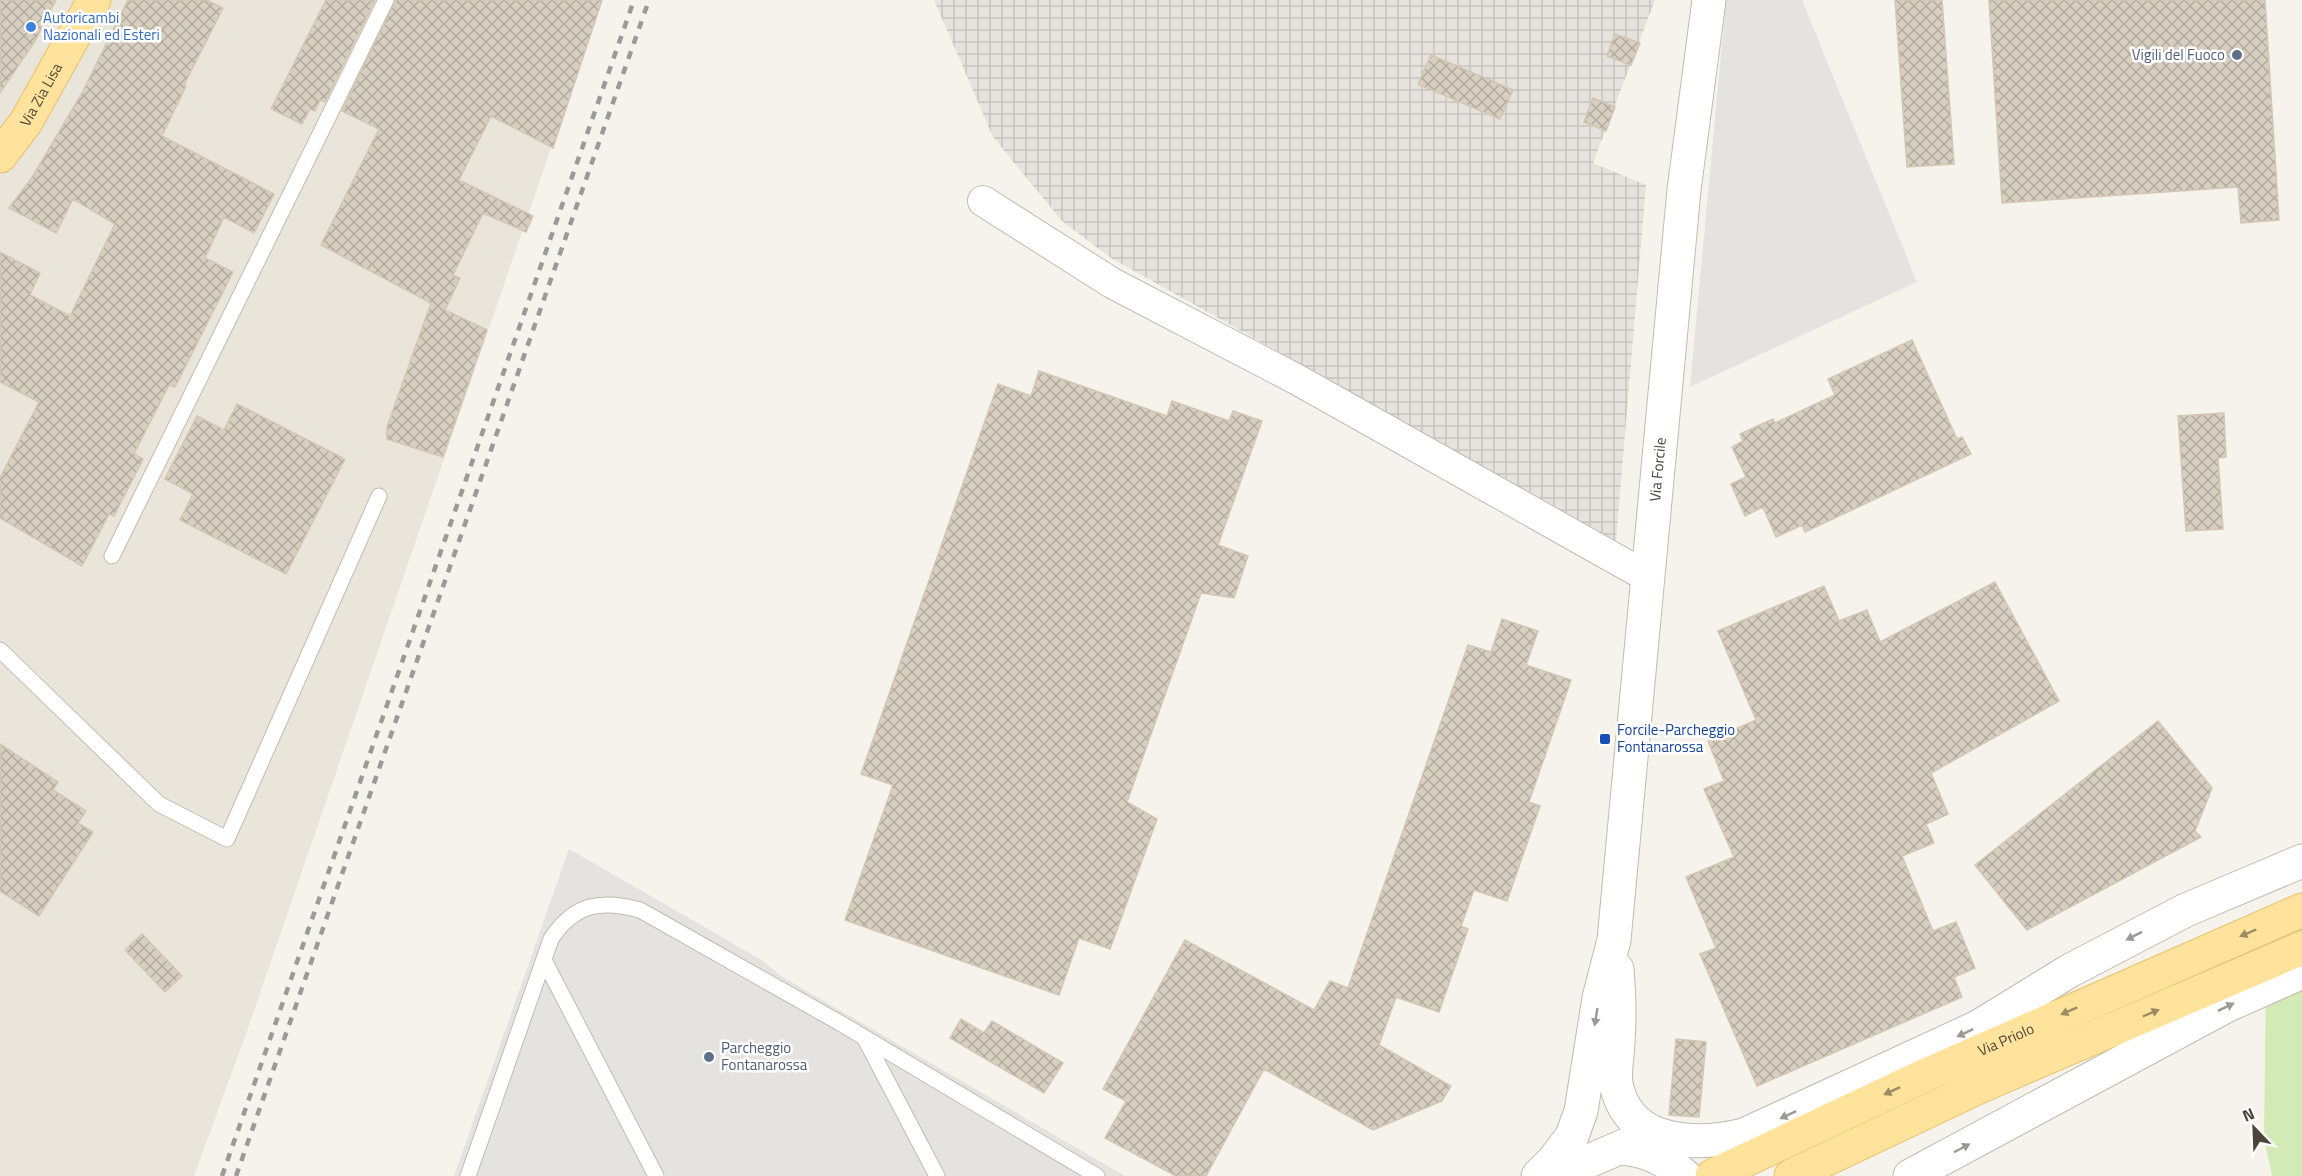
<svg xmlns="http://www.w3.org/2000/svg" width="2302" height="1176" font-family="'Titillium Web',sans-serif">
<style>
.residential{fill:#eae5da}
.industrial{fill:url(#industrial-grid)}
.grass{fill:#d2eab5}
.parking{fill:#e5e3e0}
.building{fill:url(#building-cross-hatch);stroke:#d3c7b4;stroke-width:1.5}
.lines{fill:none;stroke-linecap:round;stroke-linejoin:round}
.service-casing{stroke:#c2bbae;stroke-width:17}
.minor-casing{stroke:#c2bbae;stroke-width:32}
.tertiary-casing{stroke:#c2bbae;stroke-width:35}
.primary-casing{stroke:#e6c16a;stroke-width:35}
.service{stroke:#fff;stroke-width:15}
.minor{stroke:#fff;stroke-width:30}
.tertiary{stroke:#fff;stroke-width:33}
.primary{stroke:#ffe39c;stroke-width:33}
.rail{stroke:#9a9a9a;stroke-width:4.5;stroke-dasharray:8 8;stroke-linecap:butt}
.oneway{fill:#9c8c66}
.oneway2{fill:#9c9892}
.shop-dot{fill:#3f7fe0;stroke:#fff;stroke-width:2}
.service-dot{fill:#5c6f8a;stroke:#fff;stroke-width:2}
.transit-dot{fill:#1a4fb4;stroke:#fff;stroke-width:2}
.labels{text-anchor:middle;stroke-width:5;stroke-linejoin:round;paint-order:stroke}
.shop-label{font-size:15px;fill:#366cbe;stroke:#fff;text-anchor:start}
.service-label{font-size:15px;fill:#4e5e75;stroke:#fff;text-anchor:end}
.street-label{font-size:15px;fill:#4b4439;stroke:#fff}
.transit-label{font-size:15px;fill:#164399;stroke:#fff;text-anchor:start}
</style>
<defs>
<pattern id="industrial-grid" width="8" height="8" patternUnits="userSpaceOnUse" patternTransform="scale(1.5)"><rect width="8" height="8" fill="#e6e2dd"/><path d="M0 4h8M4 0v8" fill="none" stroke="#c7c3be"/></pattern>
<pattern id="building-cross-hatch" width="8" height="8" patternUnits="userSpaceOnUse" patternTransform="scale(1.5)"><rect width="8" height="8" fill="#d8cfc1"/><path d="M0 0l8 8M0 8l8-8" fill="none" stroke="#b1aa9e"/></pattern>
</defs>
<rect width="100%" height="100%" fill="#f6f3ec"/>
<path class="residential" d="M0,0H602L246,1034L194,1176H0Z"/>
<path class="industrial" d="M934,0H1655L1593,163L1646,185L1616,541L1111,258L1062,221L993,137Z"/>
<path class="grass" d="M2302,917V1176H2272L2264,1138L2266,980Z"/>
<path class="parking" d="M1726,0H1802L1917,282L1690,387Z
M569,849L760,959L781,976L1125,1176H454Z"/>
<path class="building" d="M0,0H56L35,41L0,93Z
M128,0H207L223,8L184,85L186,86L162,136L274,194L254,233L224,217L205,258L233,272L175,387L169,385L134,454L143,459L114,516L109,514L82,566L0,518V478L39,402L0,382V252L40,273L30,295L70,316L115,224L73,199L56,233L9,208L33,176L82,93Z
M326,0H375L325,102L320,100L315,111L310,109L302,124L271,109Z
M396,0H602L553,148L491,116L459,180L533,216L526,232L483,213L453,275L460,278L445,310L487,330L443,457L387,439V427L431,303L321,245L379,129L342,111Z
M1895,0H1942L1954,164L1907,167Z
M1989,0H2265L2279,220L2241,223L2238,187L2002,203Z
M1615,34L1640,43L1631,65L1607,56Z
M1431,55L1513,90L1500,119L1418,84Z
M1593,98L1615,107L1606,131L1584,122Z
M1912,340L1957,439L1962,437L1971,454L1805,532L1802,525L1776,537L1763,507L1745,516L1731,484L1746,477L1732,447L1743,441L1740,434L1773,419L1775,423L1835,395L1828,379Z
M1039,371L1167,416L1172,401L1229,421L1233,411L1262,421L1218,545L1248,556L1234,598L1201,593L1127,802L1157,819L1110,949L1079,938L1059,995L845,920L893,785L861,774L998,384L1031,396Z
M237,404L345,459L286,574L180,520L193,494L165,479L197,416L224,430Z
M2224,413L2226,457L2218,458L2223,529L2186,531L2178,416Z
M1995,582L2059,701L1931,773L1948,814L1926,824L1934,843L1902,856L1933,931L1956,922L1975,968L1954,977L1962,997L1757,1086L1700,954L1716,948L1686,877L1734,857L1704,789L1724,781L1708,741L1756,720L1718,631L1824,586L1839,621L1867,610L1880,642Z
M1502,619L1538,631L1526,665L1571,680L1529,802L1540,806L1507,901L1474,890L1461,926L1468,929L1439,1012L1396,997L1379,1045L1451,1086L1442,1101L1373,1130L1264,1069L1206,1176H1176L1105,1138L1126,1101L1103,1089L1185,940L1314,1010L1330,981L1348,988L1468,645L1491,652Z
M2158,721L2212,788L2195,831L2201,837L2027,930L1975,865Z
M0,744L58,782L53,790L86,811L78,823L93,832L39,916L0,891Z
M142,934L182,976L165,992L125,950Z
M961,1019L984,1033L992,1021L1063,1063L1044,1093L950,1038Z
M1676,1039L1706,1042L1699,1117L1669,1115Z"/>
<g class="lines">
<g class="service-casing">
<path id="service" d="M112,556L386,0
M0,650L159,804L227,839L379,496
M544,960L656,1176
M865,1039L937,1176
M468,1176L551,939C574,904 600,899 640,910L840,1023L1097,1176"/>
</g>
<g class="minor-casing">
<path id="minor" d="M983,201L1112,283L1296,379L1646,576"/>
</g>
<g class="tertiary-casing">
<g id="tertiary">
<path d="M1617,969C1619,994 1620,1017 1618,1042C1618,1056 1613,1075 1617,1088C1631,1146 1698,1146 1744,1135L1978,1027L2069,971L2186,910L2302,861"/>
<path d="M1622,1148C1647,1150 1666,1160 1685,1176"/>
<path id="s1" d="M1538,1176L1554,1160L1572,1136L1581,1111L1599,998L1614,940L1684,190L1709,0"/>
<path d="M1554,1176L1654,1133"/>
<path d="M1910,1176L2226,1006L2302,972"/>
</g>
</g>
<g class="primary-casing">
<g id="primary">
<path id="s2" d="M0,156L26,122L94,0"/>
<path id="s3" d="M1712,1176L1928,1074L2302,910"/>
<path d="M1791,1176L1981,1086L2302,948"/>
</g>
</g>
<use href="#service" class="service"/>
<use href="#minor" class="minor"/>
<use href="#tertiary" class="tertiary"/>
<use href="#primary" class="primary"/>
<path class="rail" d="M222,1176L634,0
M236,1176L649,0"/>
</g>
<defs><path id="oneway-solid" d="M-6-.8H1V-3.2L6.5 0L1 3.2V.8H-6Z" transform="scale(1.5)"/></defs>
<g class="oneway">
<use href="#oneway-solid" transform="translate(2248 933) rotate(157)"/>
<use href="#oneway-solid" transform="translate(2069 1011) rotate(156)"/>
<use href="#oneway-solid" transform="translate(2151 1013) rotate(-23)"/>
<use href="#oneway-solid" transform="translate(1892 1091) rotate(155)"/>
</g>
<g class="oneway2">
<use href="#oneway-solid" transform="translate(2134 936) rotate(153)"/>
<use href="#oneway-solid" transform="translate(2226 1007) rotate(-26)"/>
<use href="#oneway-solid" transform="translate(1596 1017) rotate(99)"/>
<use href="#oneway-solid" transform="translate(1965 1033) rotate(155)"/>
<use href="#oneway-solid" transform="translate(1788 1115) rotate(155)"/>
<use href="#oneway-solid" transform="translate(1962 1148) rotate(-28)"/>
</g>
<circle class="shop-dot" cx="31" cy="27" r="6"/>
<g class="service-dot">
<circle cx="2237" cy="55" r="6"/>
<circle cx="709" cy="1057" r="6"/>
</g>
<rect class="transit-dot" x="1599" y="733" width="12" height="12" rx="3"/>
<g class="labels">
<g class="shop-label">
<text x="43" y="23">Autoricambi<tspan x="43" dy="17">Nazionali ed Esteri</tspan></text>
</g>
<g class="service-label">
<text x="2225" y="60">Vigili del Fuoco</text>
<text x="721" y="1053" text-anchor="start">Parcheggio<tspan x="721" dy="17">Fontanarossa</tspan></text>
</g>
<g class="street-label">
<text dy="5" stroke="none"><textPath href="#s2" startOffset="74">Via Zia Lisa</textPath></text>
<text dy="5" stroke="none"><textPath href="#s1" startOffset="726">Via Forcile</textPath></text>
<text dy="5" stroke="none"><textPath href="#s3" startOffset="324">Via Priolo</textPath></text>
</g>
<g class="transit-label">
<text x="1617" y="735">Forcile-Parcheggio<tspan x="1617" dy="17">Fontanarossa</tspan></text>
</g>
</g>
<g transform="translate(2254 1128) rotate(337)" stroke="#ffffff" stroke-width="4.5" paint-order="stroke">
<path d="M0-4.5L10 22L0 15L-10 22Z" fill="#4b4439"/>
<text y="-9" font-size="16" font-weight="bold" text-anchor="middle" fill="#4b4439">N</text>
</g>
</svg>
